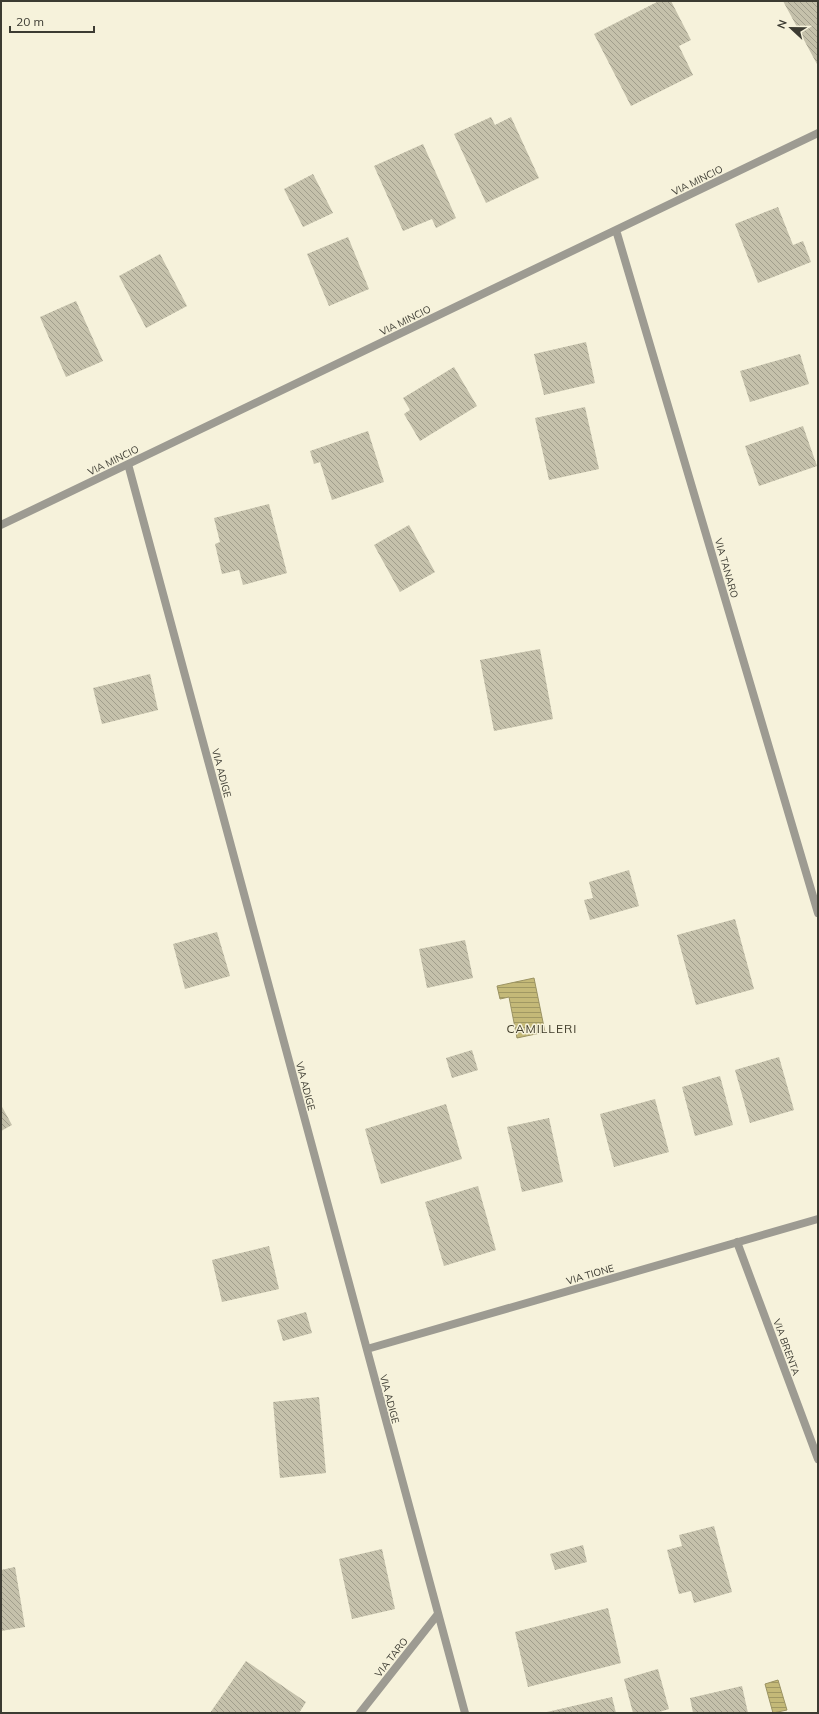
<svg xmlns="http://www.w3.org/2000/svg" width="819" height="1714" font-family="Mulish,sans-serif">
<style>
.water{fill:url(#water-rules);stroke:#9b9363}
.building{fill:url(#building-back-hatch)}
.lines{fill:none;stroke-linecap:round;stroke-linejoin:round}
.minor{stroke:#9d9b92;stroke-width:8}
.labels{text-anchor:middle;stroke-width:3;stroke-linejoin:round;paint-order:stroke}
.street-label{font-size:10px;fill:#3c3b32;stroke:#f6f2db}
.quarter-label{font-size:12px;letter-spacing:1px;fill:#3e3a28;stroke:#f6f2db}
</style>
<defs>
<pattern id="water-rules" width="6" height="5" patternUnits="userSpaceOnUse"><rect width="6" height="5" fill="#c4b978"/><path d="M0 2.5h6" fill="none" stroke="#a09863"/></pattern>
<pattern id="building-back-hatch" width="6" height="6" patternUnits="userSpaceOnUse"><rect width="6" height="6" fill="#c5c1ab"/><path d="M-1 5l2 2M0 0l6 6M5-1l2 2" fill="none" stroke="#a19e8c"/></pattern>
</defs>
<rect width="100%" height="100%" fill="#f6f2db"/>
<path class="water" d="M534,978L545,1032L517,1038L509,997L500,999L497,986Z
M778,1680L787,1710L773,1713L765,1684Z"/>
<path class="building" d="M659,1H671L691,40L679,46L693,75L631,106L594,34Z
M783,1H818V66Z
M491,117L495,125L511,117L539,178L486,203L454,134Z
M423,144L456,218L436,228L432,219L403,231L374,166Z
M313,174L333,213L303,227L284,189Z
M778,207L793,245L803,241L811,262L758,283L735,224Z
M348,237L369,289L329,306L307,254Z
M160,254L187,306L146,328L119,276Z
M76,301L103,361L66,377L40,317Z
M586,342L595,383L544,395L534,354Z
M800,354L809,384L750,402L740,371Z
M454,367L477,406L420,441L404,414L410,410L403,398Z
M585,407L599,469L549,480L535,418Z
M803,426L817,466L759,486L745,446Z
M368,431L384,482L332,500L320,462L314,464L310,451Z
M269,504L287,573L243,585L239,570L222,574L215,544L220,542L214,518Z
M409,525L435,572L400,592L374,545Z
M540,649L553,719L494,731L480,660Z
M150,674L158,710L102,724L93,688Z
M629,870L639,906L590,920L584,900L593,898L589,882Z
M735,919L754,989L696,1005L677,935Z
M217,932L230,976L185,989L173,944Z
M465,940L473,978L427,988L419,949Z
M472,1050L478,1070L452,1078L446,1058Z
M779,1057L794,1110L750,1123L735,1070Z
M720,1076L733,1125L695,1136L682,1087Z
M655,1099L669,1152L614,1167L600,1114Z
M446,1104L462,1159L381,1184L365,1129Z
M1,1105L12,1125L1,1131Z
M549,1118L563,1182L522,1192L507,1127Z
M478,1186L496,1250L444,1266L425,1202Z
M269,1246L279,1289L222,1302L212,1260Z
M306,1312L312,1333L283,1341L277,1320Z
M319,1397L326,1473L280,1478L273,1402Z
M714,1526L732,1592L694,1603L691,1591L679,1594L667,1550L682,1546L679,1535Z
M583,1545L587,1562L555,1570L550,1554Z
M382,1549L395,1609L352,1619L339,1559Z
M15,1567L25,1627L1,1631V1570Z
M608,1608L621,1663L528,1687L515,1632Z
M246,1661L306,1702L299,1713H210Z
M658,1669L669,1709L656,1713H633L624,1679Z
M742,1686L748,1713H693L690,1698Z
M612,1697L616,1713H547V1712Z"/>
<g class="lines">
<path class="minor" d="M616,230L818,913
M128,464L465,1713
M1,525L818,133
M737,1242L818,1459
M367,1349L818,1219
M360,1713L438,1614"/>
</g>
<g class="labels">
<g class="street-label">
<text transform="translate(697 180) rotate(-26)" y="4">VIA MINCIO</text>
<text transform="translate(405 320) rotate(-26)" y="4">VIA MINCIO</text>
<text transform="translate(113 460) rotate(-26)" y="4">VIA MINCIO</text>
<text transform="translate(727 568) rotate(74)" y="4">VIA TANARO</text>
<text transform="translate(222 773) rotate(75)" y="4">VIA ADIGE</text>
<text transform="translate(306 1086) rotate(75)" y="4">VIA ADIGE</text>
<text transform="translate(590 1274) rotate(-16)" y="4">VIA TIONE</text>
<text transform="translate(787 1347) rotate(70)" y="4">VIA BRENTA</text>
<text transform="translate(390 1399) rotate(75)" y="4">VIA ADIGE</text>
<text transform="translate(391 1657) rotate(-52)" y="4">VIA TARO</text>
</g>
<g class="quarter-label">
<text x="542" y="1033">CAMILLERI</text>
</g>
</g>
<rect width="819" height="1714" fill="none" stroke="#3c3b32" stroke-width="4"/>
<g transform="translate(791 28) rotate(292)" stroke="#f6f2db" stroke-width="3" paint-order="stroke">
<path d="M0-3L7 15L0 10L-7 15Z" fill="#3c3b32"/>
<text y="-6" font-size="11" font-weight="bold" text-anchor="middle" fill="#3c3b32">N</text>
</g>
<path d="M10 26v6h84v-6" fill="none" stroke="#3c3b32" stroke-width="2"/>
<text x="16" y="26" font-size="12" fill="#3c3b32" stroke="#f6f2db" stroke-width="3" paint-order="stroke">20 m</text>
</svg>
